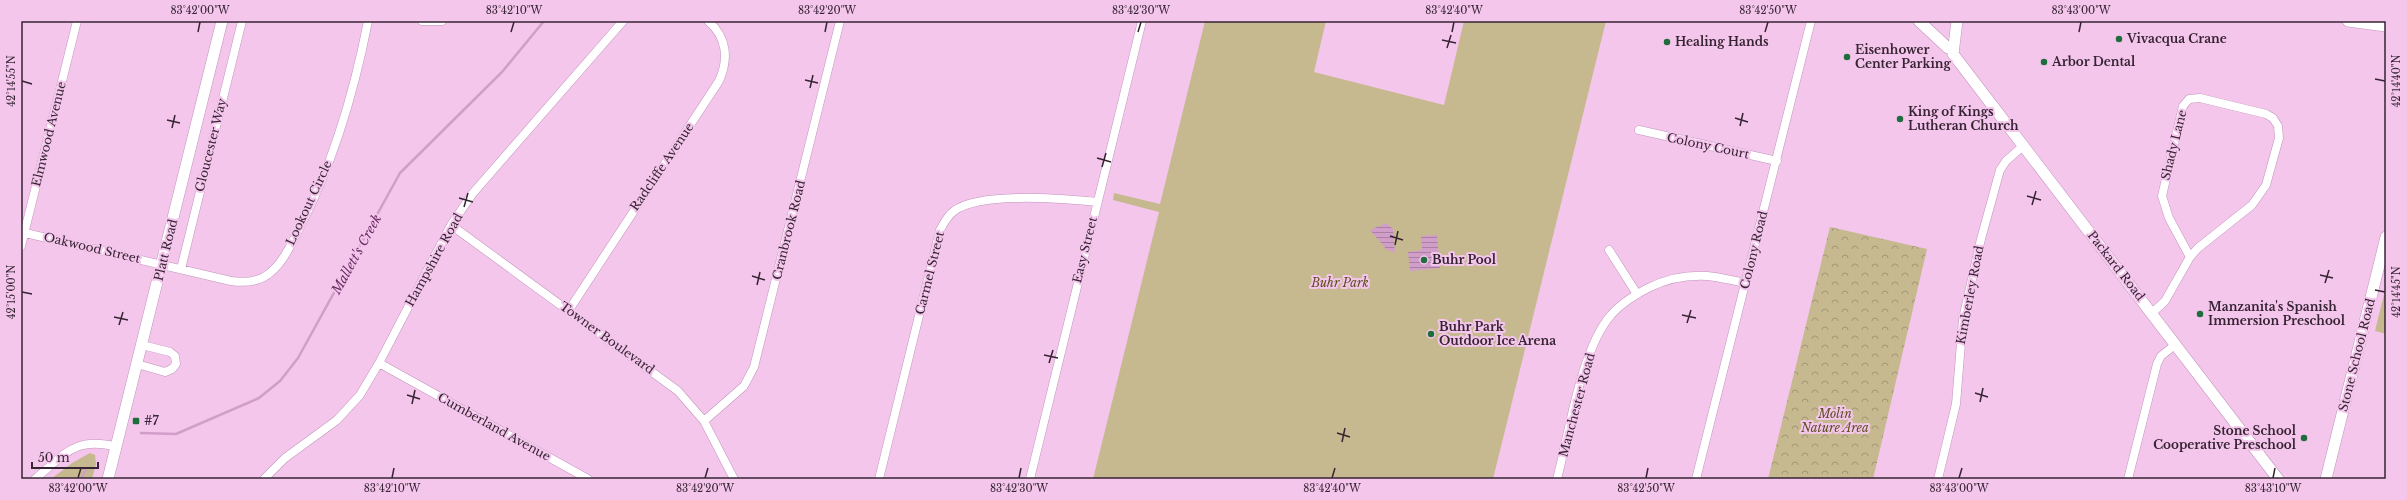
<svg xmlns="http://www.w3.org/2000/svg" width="2407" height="500" font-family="'Libre Baskerville',serif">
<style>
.green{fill:#c7b98f}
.forest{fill:url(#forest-crowns)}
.water{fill:url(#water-rules)}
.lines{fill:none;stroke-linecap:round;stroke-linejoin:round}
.stream{stroke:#d19ec9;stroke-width:2.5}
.minor-casing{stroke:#c094b9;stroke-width:9}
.secondary-casing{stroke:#c094b9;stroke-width:12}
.minor{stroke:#fff;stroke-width:8}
.secondary{stroke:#fff;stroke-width:11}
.ticks{fill:none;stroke:#362433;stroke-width:1.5}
.poi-dot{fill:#1f6d3c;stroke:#f4c6ec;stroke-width:1.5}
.labels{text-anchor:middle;stroke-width:4;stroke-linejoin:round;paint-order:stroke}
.poi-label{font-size:12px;font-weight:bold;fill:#362433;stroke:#f4c6ec;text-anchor:start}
.street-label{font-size:12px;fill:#362433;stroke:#f4c6ec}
.park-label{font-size:12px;font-style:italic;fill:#5e4f20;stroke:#f4c6ec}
.water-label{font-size:13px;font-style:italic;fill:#692c62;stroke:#f4c6ec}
.neatline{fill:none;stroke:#362433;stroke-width:1.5}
.ticks-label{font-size:10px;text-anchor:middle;fill:#362433}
</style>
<defs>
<pattern id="forest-crowns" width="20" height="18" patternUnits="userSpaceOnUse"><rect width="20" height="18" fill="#c7b98f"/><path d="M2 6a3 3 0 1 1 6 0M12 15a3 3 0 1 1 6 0" fill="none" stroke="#a29675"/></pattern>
<pattern id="water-rules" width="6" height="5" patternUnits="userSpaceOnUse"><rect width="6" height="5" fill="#d19ec9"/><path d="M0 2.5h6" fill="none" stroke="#aa81a4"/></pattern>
</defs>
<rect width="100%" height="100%" fill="#f4c6ec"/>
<path class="green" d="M1205,21H1326L1314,72L1444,105L1464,21H1606L1493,479H1093L1159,212L1113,200L1114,193L1160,204Z
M2386,286V334L2375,331Z
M90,453L95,455L96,464L92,479H51L72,463Z"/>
<path class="forest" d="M1830,227L1927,249L1873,479H1768Z"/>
<path class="water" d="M1386,223L1393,229L1395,252L1387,250L1370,230Z
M1437,235L1440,268L1410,271L1408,252L1422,250L1421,236Z"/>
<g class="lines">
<path class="stream" d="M141,433L176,434L259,398L280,381L298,358L400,173L502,72L544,21
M81,479L86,469"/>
<g class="minor-casing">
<path id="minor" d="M422,21H442
M1639,130L1777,161
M451,225L678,391L704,421L734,479
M21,232L231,281C245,283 260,282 271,272C284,261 291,244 299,229C333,164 354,93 368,21
M21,246L77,21
M1609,250L1637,294
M181,269L242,21
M569,310L719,81C729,59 727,37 708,21
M2152,313L2165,301L2190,257L2198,248L2252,205L2266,185L2279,138L2278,126L2273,118L2266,114L2200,98L2189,99L2183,106L2162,196L2169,218L2190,257
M379,363L588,479
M137,364L165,372L172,369L176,364L175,356L170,352L142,345
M704,421L744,386L754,367L840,21
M35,479C65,454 75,436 117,447
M264,479L285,458L337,420L360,395L379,363L451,225L473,193L623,21
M879,479L940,230C944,223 947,216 954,211C980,191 1064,199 1097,202
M1030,479L1142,21
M1557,479C1569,434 1581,349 1611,315C1621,303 1635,295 1648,288C1666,279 1686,275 1707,276C1720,277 1733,281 1746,283
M1696,479L1811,21
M1938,479L1956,404L1963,319L1981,239L2000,170L2006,161L2023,146
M2128,479L2157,364L2161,356L2176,344"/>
</g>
<g class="secondary-casing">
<path id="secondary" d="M1919,21L1948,48
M1957,21L1953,54L2278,479
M2348,21L2386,26
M108,479L222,21
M2326,479L2386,237"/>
</g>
<use href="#minor" class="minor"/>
<use href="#secondary" class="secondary"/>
</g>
<path class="ticks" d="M198,32L200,22M511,32L514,22M825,32L827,22M1138,32L1141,22M1452,32L1454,22M1765,32L1768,22M2079,32L2081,22M1442,40L1456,43M1447,48L1451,35M2375,79L2385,81M805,80L818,83M22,81L32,84M810,88L813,75M1735,118L1748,122M167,120L180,123M1740,126L1743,113M172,128L175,115M1097,158L1111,162M1102,167L1106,153M2027,196L2041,200M459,198L473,202M2032,205L2036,191M464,207L468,193M1390,236L1403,240M1395,245L1398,231M2320,275L2333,278M752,276L765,280M2325,283L2329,270M757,285L760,272M2375,290L2385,292M22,292L32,294M1682,315L1696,318M114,317L128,320M1687,323L1691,310M119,325L123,312M1044,355L1058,358M1049,363L1053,350M1975,393L1988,397M407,395L420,399M1980,402L1983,388M412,404L415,390M1337,433L1350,437M1342,442L1345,428M78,478L81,468M392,478L394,468M705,478L708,468M1019,478L1021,468M1332,478L1335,468M1646,478L1648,468M1959,478L1962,468M2273,478L2275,468"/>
<g class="poi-dot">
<circle cx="2119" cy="39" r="4"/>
<circle cx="1667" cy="42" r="4"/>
<circle cx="1847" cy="57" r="4"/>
<circle cx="2044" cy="62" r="4"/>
<circle cx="1900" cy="119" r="4"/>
<circle cx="1424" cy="260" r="4"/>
<circle cx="2200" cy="314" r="4"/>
<circle cx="1431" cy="334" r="4"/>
<rect x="132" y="417" width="8" height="8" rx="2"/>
<circle cx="2304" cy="438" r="4"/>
</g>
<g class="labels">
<g class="poi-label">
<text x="2127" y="43">Vivacqua Crane</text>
<text x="1675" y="46">Healing Hands</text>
<text x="1855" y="54">Eisenhower<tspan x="1855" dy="14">Center Parking</tspan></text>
<text x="2052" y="66">Arbor Dental</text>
<text x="1908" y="116">King of Kings<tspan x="1908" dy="14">Lutheran Church</tspan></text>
<text x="1432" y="264">Buhr Pool</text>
<text x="2208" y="311">Manzanita's Spanish<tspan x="2208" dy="14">Immersion Preschool</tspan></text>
<text x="1439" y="331">Buhr Park<tspan x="1439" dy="14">Outdoor Ice Arena</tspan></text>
<text x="144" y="425">#7</text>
<text x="2296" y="435" text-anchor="end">Stone School<tspan x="2296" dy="14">Cooperative Preschool</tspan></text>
</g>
<g class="street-label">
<text transform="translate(49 134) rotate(-76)" y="4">Elmwood Avenue</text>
<text transform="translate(211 145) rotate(-76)" y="4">Gloucester Way</text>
<text transform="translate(2174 145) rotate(-76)" y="4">Shady Lane</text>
<text transform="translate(1708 146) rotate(12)" y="4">Colony Court</text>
<text transform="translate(662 167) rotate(-56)" y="4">Radcliffe Avenue</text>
<text transform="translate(309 203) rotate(-65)" y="4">Lookout Circle</text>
<text transform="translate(789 230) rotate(-76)" y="4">Cranbrook Road</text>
<text transform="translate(92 248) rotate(13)" y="4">Oakwood Street</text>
<text transform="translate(166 250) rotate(-76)" y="4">Platt Road</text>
<text transform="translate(1085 250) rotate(-76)" y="4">Easy Street</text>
<text transform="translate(1754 250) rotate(-76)" y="4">Colony Road</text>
<text transform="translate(434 260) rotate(-61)" y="4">Hampshire Road</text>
<text transform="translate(2116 266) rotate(52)" y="4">Packard Road</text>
<text transform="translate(930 273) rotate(-76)" y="4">Carmel Street</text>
<text transform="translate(1970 295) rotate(-79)" y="4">Kimberley Road</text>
<text transform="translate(607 338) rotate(36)" y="4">Towner Boulevard</text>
<text transform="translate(2357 355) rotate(-76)" y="4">Stone School Road</text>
<text transform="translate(1577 405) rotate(-75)" y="4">Manchester Road</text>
<text transform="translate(494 427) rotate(29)" y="4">Cumberland Avenue</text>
</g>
<g class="park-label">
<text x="1340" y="287">Buhr Park</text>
<text x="1835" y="418">Molin<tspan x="1835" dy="14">Nature Area</tspan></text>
</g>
<g class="water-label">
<text transform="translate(356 254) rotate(-61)" y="5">Mallett's Creek</text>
</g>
</g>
<rect width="2407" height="500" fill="none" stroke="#f4c6ec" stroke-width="44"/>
<path d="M32 462v6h66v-6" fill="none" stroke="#362433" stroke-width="2"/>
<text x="38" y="462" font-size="12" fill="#362433" stroke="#f4c6ec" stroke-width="3" paint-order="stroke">50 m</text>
<rect x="22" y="22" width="2363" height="456" class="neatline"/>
<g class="ticks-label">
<text x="200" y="14">83°42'00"W</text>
<text x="514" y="14">83°42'10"W</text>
<text x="827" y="14">83°42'20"W</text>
<text x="1141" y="14">83°42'30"W</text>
<text x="1454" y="14">83°42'40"W</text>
<text x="1768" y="14">83°42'50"W</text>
<text x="2081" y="14">83°43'00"W</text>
<text transform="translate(11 81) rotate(-90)" y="4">42°14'55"N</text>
<text transform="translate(2396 81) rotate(-90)" y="4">42°14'40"N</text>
<text transform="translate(11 292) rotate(-90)" y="4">42°15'00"N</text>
<text transform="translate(2396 292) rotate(-90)" y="4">42°14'45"N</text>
<text x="78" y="492">83°42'00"W</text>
<text x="392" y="492">83°42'10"W</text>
<text x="705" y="492">83°42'20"W</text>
<text x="1019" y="492">83°42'30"W</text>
<text x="1332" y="492">83°42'40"W</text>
<text x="1646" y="492">83°42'50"W</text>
<text x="1959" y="492">83°43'00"W</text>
<text x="2273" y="492">83°43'10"W</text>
</g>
</svg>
